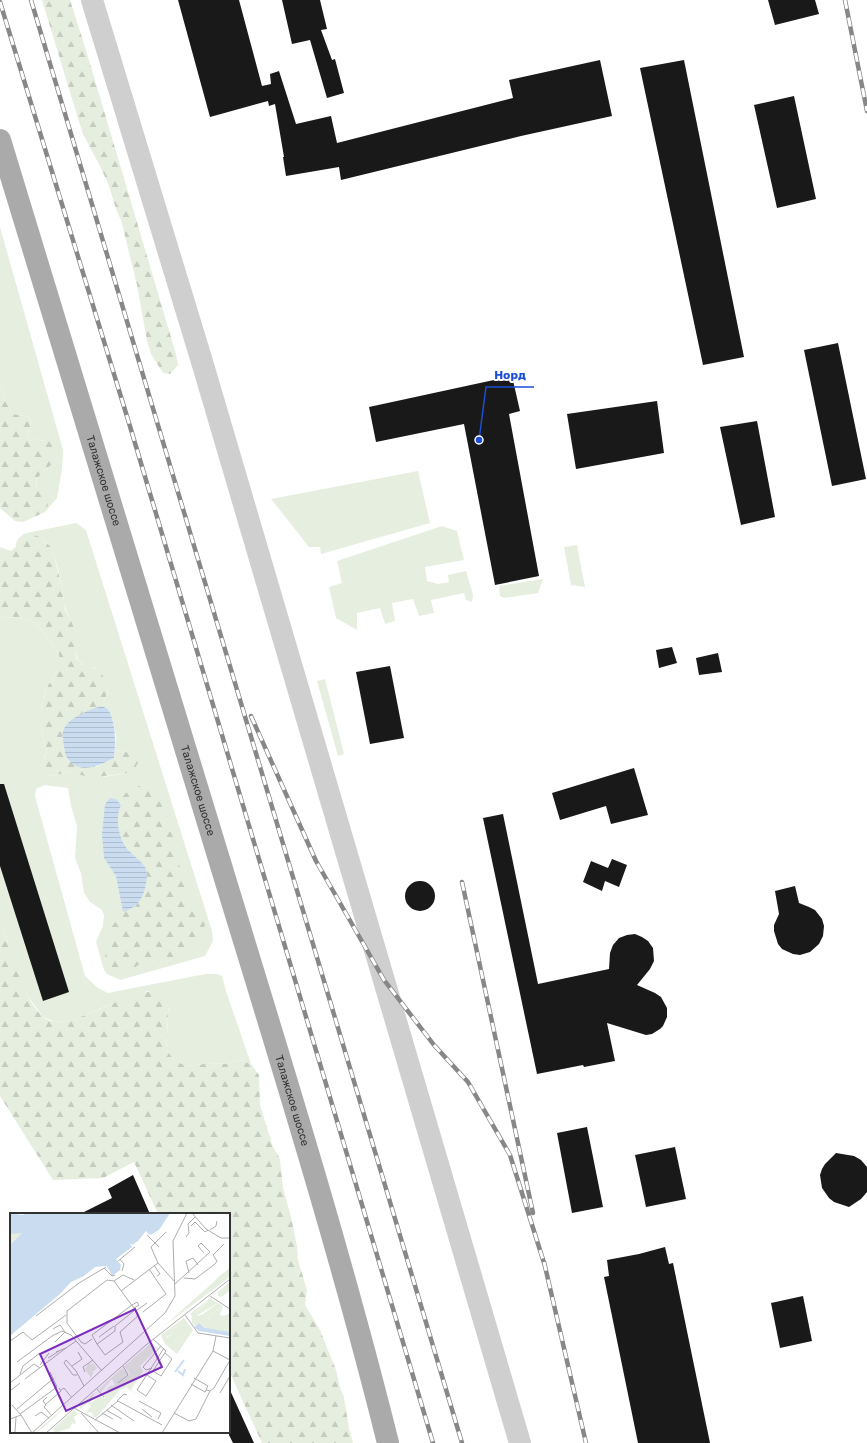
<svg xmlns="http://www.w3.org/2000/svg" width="867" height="1443" font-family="Rubik,sans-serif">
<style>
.grass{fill:#e6efdf}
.forest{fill:url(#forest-firs)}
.water{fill:url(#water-rules)}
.building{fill:#191919}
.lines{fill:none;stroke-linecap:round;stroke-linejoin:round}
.minor{stroke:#cfcfcf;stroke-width:22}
.major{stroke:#aaa;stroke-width:22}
.rail-casing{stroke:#878787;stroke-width:4.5}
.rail{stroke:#fff;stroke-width:3;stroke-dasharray:9;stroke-linecap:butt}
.labels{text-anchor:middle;stroke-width:4;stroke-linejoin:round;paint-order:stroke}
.street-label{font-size:11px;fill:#323232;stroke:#fff}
.inset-river{fill:none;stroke:#caddf0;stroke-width:2}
.inset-road{fill:none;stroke:#adadad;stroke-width:1}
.view{fill:#7b2cbf;fill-opacity:0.15;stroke:#7b2cbf;stroke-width:2}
.inset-edge{fill:none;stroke:#323232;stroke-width:2}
.leader{fill:none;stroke:#1d4ed8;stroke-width:1.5}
.callout-dot{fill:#1d4ed8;stroke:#fff;stroke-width:1.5}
.callout-label{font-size:12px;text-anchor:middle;font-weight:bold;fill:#1d4ed8;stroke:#fff;stroke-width:4;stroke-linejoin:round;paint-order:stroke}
</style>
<defs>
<pattern id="forest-firs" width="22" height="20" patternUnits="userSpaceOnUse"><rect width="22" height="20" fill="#e6efdf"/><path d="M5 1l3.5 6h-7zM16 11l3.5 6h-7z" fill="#c6cdc0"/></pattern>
<pattern id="water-rules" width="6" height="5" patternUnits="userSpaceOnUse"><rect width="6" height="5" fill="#caddf0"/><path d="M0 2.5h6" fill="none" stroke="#aebece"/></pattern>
</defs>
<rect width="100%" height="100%" fill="#fff"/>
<path class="grass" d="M0,227L63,450L62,469L57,498L45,512L48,505L37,490L36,482L39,475L51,465L57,447L46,440L39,441L27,435L32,422L27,416L13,414L6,402L0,382Z
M418,471L430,523L321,554L320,547H309L271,499Z
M76,523L86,530L212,931L213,941L205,956L120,980L107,974L104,970L96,942L103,926L104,915L102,910L90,902L84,893L81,873L75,858L77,826L71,806L68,788L44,785L36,789L35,796L85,976L98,988L108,993L205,974H216L222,976L226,991L251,1064L239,1060L226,1064L213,1063L186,1066L174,1060L166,1049C168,1034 167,1020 169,1006L148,991L109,1005L84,1016L71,1020L56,1022L43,1017L27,995L20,983L9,945L0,925V617L20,618L35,623L41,629L59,654V670C38,691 37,725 47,751L44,758L49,776L71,772L103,777L128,773L131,752L115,750L116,736L113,721L108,709L102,706L108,691L105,684L95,668C88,667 80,665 77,657C73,649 76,639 74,630C72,620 66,613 64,604C63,600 64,597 63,594C61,580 57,565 53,552C46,539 40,537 27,537L16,547C15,540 20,536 26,533Z
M442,526L457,531L464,560L425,567L427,581L438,584L449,582L448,575L466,571L473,595L472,602L466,600L464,593L431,600L434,613L419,616L413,599L392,603L395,621L385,624L380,608L357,613V630L336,618L329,587L342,583L337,561Z
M577,545L585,587L571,585L564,547Z
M543,579L538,593L504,598L500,596L499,586Z
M325,679L344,754L338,756L317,681Z"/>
<path class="forest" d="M42,0H70L86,50L176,354L178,365L170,374L163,373L151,354L147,341L137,285L121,220C114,207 112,192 106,179C98,160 86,143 80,125Z
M0,382L6,402L13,414L27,416L32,422L27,435L39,441L46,440L54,441L57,447C56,452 55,461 51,465C49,467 46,469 44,471C32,481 34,491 47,498L48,505L45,512L23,522L15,521L0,508Z
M33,534L39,537L50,546L53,552L62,587L65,610L72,622L74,629L75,637V652L77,659L82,664L101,671L108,691L102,706L89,711L62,737L64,744L96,767L114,758L115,750L131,752L137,756L138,763L134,770L128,773L91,778L71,772L49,776L42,772V765L47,751C37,725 38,691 59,670V654L41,629L35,623L20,618L0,617V547L11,551L27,537Z
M146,784L152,787L160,798L166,810L167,824L179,850V865L184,879L185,901L188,908C191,909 197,911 200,913C208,920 204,932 202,941L194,943C187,955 175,962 161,962C156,962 151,959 146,959L133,969L117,973L110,970L105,964L106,942L110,929L123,912L136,906L140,861C124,847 112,828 120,807C121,804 121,800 122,798C126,790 138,786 146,784Z
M0,925C3,932 6,938 9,945C19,972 21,993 42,1016C62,1037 122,993 148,992C158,991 164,999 169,1006C167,1020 168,1034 166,1049L174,1060L186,1066L213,1063L226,1064L239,1060L251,1064L259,1075L260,1105L273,1147L280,1159L283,1188L291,1217L297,1246L298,1260L307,1290L305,1305L320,1330L336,1370L339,1384L344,1398L349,1428L353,1443H262L229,1371V1214H158L134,1162L103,1178L53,1180L0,1096Z"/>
<path class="water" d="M102,706L108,709C116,723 116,741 114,758C101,765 81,775 69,760C65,757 65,750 64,746C62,736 61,731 68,723C76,715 91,709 102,706Z
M110,798L116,799L121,805C115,819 118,836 127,849C133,855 140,860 145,867C150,876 144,897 137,904C133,908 128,910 123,912L116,876L104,858L102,835L105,804Z"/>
<path class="building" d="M178,0H239L262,86L271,84L270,74L279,71L296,124L331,116L337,143L513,98L509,80L600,60L612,116L521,136L341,180L339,167L286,176L283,157H284L275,104L269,106L268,101L210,117Z
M282,0H320L327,29L321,30L332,60L335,59L344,93L327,98L310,40L292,44Z
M768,0H815L819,14L775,25Z
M684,60L744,357L703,365L640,68Z
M794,96L816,199L777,208L754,105Z
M838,343L866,479L832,486L804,350Z
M512,376L520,411L509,414L539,576L495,585L464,424L376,442L369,407Z
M657,401L664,453L576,469L567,414Z
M757,421L775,517L741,525L720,427Z
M672,647L677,663L659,668L656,650Z
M718,653L722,672L699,675L696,658Z
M390,666L404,738L370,744L356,672Z
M634,768L648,815L611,824L606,806L560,820L552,793Z
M0,784H4L69,992L43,1001L0,866Z
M503,814L538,984L609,969L610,953L613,945L619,938L627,935L635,934L642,937L648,941L653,948L654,961L650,969L637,985L655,993L661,997L667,1008V1017L663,1026L660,1029L652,1034L646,1035L607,1023L615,1061L584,1067L583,1065L537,1074L483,818Z
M612,859L627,865L619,887L605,881L602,891L583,882L591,861L608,868Z
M405 896a15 15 0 1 1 30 0a15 15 0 1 1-30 0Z
M795,886L799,903L809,907L815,910L822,919L824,926L823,936L819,944L810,952L800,955L793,954L782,949L778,944L774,931V925L779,914L775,891Z
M587,1127L603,1207L572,1213L557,1133Z
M675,1147L686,1199L646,1207L635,1155Z
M836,1153L854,1156L861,1160L867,1167V1192L861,1199L849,1207L834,1202L829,1198L822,1188L820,1175L822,1169L825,1164Z
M133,1175L150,1214H80L112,1198L108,1189Z
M665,1247L669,1264L673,1263L710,1443H638L604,1277L609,1276L607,1260L639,1254Z
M803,1296L812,1341L780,1348L771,1303Z
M229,1388L254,1443H233L229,1435Z"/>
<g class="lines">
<path class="minor" d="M92,0L203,365L520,1443"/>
<path class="major" id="s1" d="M0,140C73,379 146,619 219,859C278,1053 339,1246 388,1443"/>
<g class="rail-casing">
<path id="rail" d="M31,0L462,1443
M845,0L867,111
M0,2L129,423L433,1443
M251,716L316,861L384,980L434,1045L468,1082L510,1155L545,1266
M462,882L533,1213
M544,1262L586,1443"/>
</g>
<use href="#rail" class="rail"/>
</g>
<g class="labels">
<g class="street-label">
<text dy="4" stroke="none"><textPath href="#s1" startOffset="356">Талажское шоссе</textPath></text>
<text dy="4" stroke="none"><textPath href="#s1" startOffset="680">Талажское шоссе</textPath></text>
<text dy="4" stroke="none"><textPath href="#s1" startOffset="1004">Талажское шоссе</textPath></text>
</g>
</g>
<g transform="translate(10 1213)">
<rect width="220" height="220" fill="#fff"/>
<path d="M220,58V63L216,67L154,113L207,66ZM201,85L203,86L196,89L186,100L188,103L193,101L208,90L213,93L201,101L199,107L220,109V119L197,116L189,110L185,113L182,110L181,100L199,86ZM174,105L183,117L167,141L155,131L151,122ZM172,111V115L177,117L175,122L168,131H158L156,124L163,121L161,116ZM82,149L87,155L83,159L80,155L83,160L81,165L75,156L79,150L82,152ZM119,149L121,154L118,158L123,164L114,174V176L119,174L120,177L116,175L110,177L86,205L83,204L82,199L75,200L81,193L78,190L70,196V193L84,180L89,179L84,181L81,190L90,183L95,185L93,182L97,180L98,174L105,172L102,166L91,179L89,176L112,155L118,160L107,171L119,162V160L114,153Z" fill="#e6efdf" fill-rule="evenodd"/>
<path d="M4,19L12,20L0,32V21ZM220,55V62L203,72L207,65ZM220,69L219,78L212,84L208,83V79ZM200,86L208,90L186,103V100ZM213,93L210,102L214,103L220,100V109L199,108L201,101ZM172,111L177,118L175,122L168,131H157L156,125L163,121L161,116ZM141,130L148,135L130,153L133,158L121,177L146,192L120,177L118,174L111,176L123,164L118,158L121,154L119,149ZM76,175L33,215L25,220L75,176ZM64,197L68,201L64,204L66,211L62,210L60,215L45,220L43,216Z" fill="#e6efdf"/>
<path d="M0,0L12,2L18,0H160L149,17L140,22L136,18L128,28L122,32L119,29L122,34L106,46L111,52L110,57L102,63L97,53L85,54L74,63L61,69L51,80L0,123V32L12,20L0,21ZM189,110L195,115L220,119V123L189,118L184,114Z" fill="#caddf0"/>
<path class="inset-river" d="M168,158L173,162L175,156M165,159L174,147"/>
<path class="inset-road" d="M182,0L196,16L211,25H220M181,13L185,9L195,19L198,17M200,17L206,13L207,8M137,22L149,34M176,24L179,20L178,11L185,4M110,46L114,51L112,58M108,48L125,34M148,50L141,34L156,19M144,52L150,61L147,63M94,55L102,63L105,62M179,60L176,48L183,45L188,52M174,65L185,66L205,51L207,48L203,42L214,31M104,68L113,62L124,67M165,71L200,39L191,30L188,33L194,40M111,78L148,50L165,69M200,83L220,96M122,92L127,89L129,92L124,95M126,98L137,90M133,99L156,81L139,56M175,102L188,120L220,125M26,103L69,70L96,54M43,116L50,112L55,119L45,129M89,124L104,113M82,126L75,131L71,129L57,110V98L97,67L104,68L126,98L129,102L110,119L113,129L95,142L87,131L105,118V113L125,97M143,126L156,138L143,158L151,163L162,146L155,140M0,128L13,119L22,127L56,102M87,131L82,122L122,92M203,138L220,147M46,139L56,135L66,128M38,145L49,138M7,149L42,123L52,118L61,122L92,158M30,152L39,140M62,153L72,146L68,139M142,155L136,157L133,154L151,133M75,159L73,154L83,147M10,161L13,153L30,140M67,162H63L54,150L56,147L66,158L74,173M137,162L146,168L136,183L127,177L154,135M15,166L56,135M0,170L24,151L30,155M108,170L118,162L113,153M181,171L195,179L198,173L184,165M86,175L94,184M51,177L54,175L62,185M196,177L200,178L204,175L220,147M0,178L10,170M210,180L220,163M37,184L33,188L36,192L34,194L42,203M107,188L114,181L117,182M129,188L151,200L148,206M36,191L51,178L49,175M2,192L11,202M101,192L124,208M64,195L110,220M7,196L44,165M132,196L142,204M96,197L112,206M71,200L89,220M92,200L103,206M164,200L179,208L186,206L200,178M10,201L47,174L40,159M25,203L31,199L39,205M0,206L11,202L22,220M85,207L108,188L152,212M5,219L6,204M22,220L155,100L165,83L163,28L177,0M36,220L136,132L220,66M152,220L203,138L206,123"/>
<path class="view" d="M125,96L152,154L56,198L30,141Z"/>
<rect width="220" height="220" class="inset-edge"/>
</g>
<path class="leader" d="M479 440L486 387H534"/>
<circle class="callout-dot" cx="479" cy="440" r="4"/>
<g class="callout-label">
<text x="510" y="379">Норд</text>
</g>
</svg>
